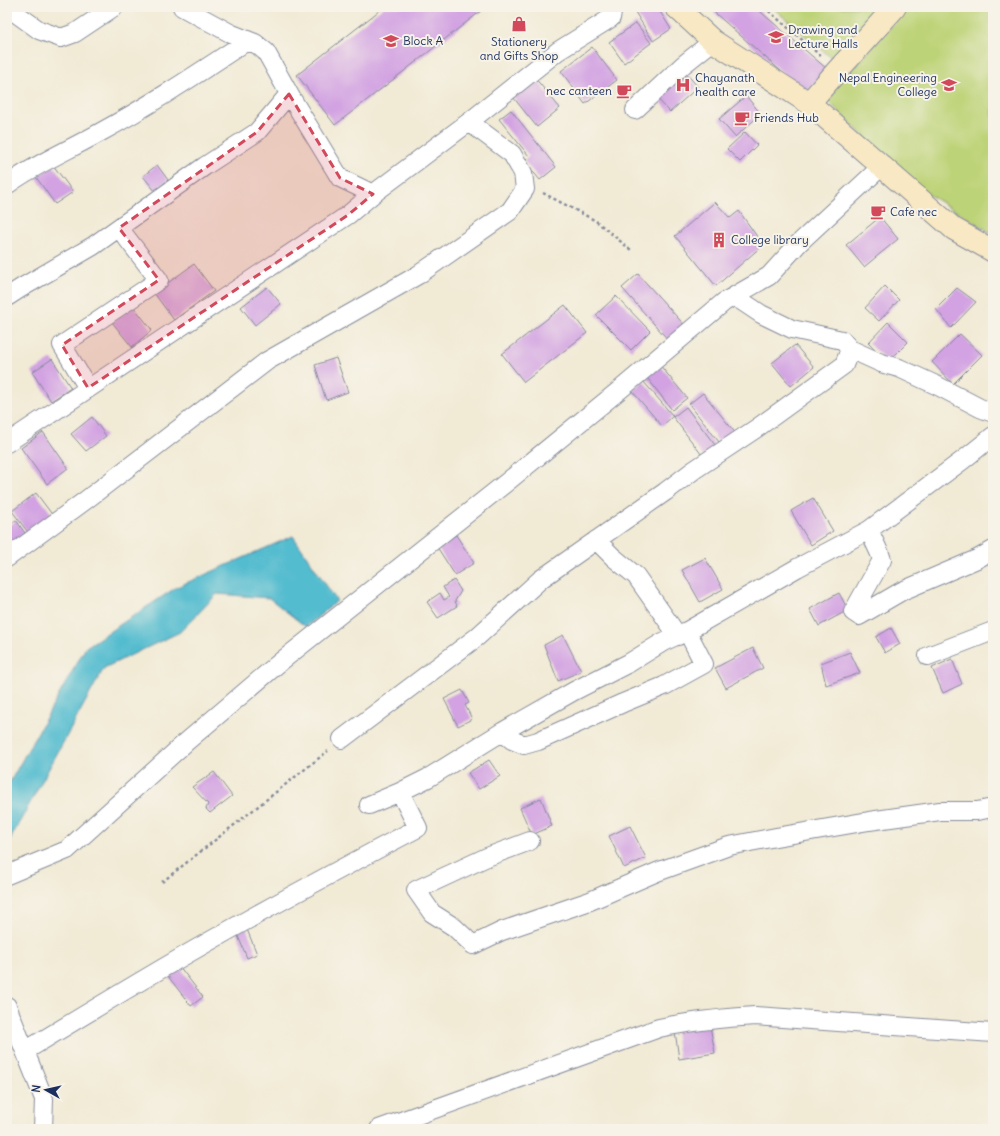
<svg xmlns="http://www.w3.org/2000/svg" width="1000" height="1136" font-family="Delius,sans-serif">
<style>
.green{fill:#bdd377;stroke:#6c816a}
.water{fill:#53bccf;stroke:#377696}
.building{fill:#d2a2e2}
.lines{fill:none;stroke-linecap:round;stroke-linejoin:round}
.street-casing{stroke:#868c9a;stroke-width:20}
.secondary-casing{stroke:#868c9a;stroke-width:24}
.path{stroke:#868c9a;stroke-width:2.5;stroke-dasharray:3 3;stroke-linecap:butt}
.street{stroke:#fff;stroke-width:18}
.secondary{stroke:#f8e8c3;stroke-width:22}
.marked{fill:#d1495b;fill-opacity:0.2;stroke:#d1495b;stroke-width:3;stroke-dasharray:8 5;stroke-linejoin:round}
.labels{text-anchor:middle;stroke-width:4;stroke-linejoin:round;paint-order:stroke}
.poi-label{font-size:12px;fill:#1b2f5e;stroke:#f7f3e8;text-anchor:start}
</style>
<rect width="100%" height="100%" fill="#f7f3e8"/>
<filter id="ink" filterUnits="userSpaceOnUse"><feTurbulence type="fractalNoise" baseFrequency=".025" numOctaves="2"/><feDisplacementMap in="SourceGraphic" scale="8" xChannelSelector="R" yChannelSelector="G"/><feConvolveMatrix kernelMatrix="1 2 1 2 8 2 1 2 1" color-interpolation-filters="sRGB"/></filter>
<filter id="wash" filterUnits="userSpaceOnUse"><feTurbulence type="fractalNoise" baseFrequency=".012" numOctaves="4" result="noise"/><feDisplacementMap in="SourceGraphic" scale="16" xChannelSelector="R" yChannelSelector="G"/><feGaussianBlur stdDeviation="0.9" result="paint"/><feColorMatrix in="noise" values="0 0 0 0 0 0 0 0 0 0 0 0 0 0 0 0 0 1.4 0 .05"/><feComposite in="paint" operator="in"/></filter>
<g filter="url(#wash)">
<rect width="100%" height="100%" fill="#f1ead5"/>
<path class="green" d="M772,7H883L835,61Z
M909,7H993V234L913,185L825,98Z"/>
<path class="water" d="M293,536L337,601L306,627L269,598L217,594L180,632L104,668L7,845V787L86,647L177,587Z"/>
<g id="blocks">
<path class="building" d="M384,7H486L335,125L297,75Z
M643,7H657L671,29L653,41L635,12Z
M708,7H755L827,69L806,93Z
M636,23L651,43L624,63L609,42Z
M592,47L617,80L585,104L561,71Z
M684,71L698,87L670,112L655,96Z
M535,78L560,108L537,127L513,97Z
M746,96L761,114L735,137L719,119Z
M511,110L556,167L540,180L524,161L529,156L499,119Z
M745,132L757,145L740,162L727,149Z
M53,165L73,192L55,204L36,177Z
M157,165L168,180L155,191L143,176Z
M715,202L730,218L739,211L763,245L716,286L675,236Z
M880,217L898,239L864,267L846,245Z
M194,264L214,291L174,320L154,293Z
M638,274L687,328L671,343L622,288Z
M885,286L899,300L879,321L865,308Z
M267,287L281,304L255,325L241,307Z
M957,288L976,302L951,328L936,309Z
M616,296L650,331L631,350L596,315Z
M565,305L587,333L524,382L502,354Z
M133,306L152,330L132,347L112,322Z
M888,322L908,342L888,362L868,343Z
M960,334L982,355L953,384L932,362Z
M795,345L814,367L791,386L772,363Z
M336,358L348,392L326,400L315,365Z
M52,359L71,388L51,401L32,372Z
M659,364L687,398L672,410L645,375Z
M643,381L673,416L662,426L632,391Z
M703,393L737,435L723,447L689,404Z
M686,407L718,449L705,459L673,417Z
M92,417L106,436L86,451L71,434Z
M43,432L68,468L47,484L21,448Z
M36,493L54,517L30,535L12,511Z
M813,498L833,531L811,545L791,511Z
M16,520L29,539L17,549L7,536V527Z
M456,535L474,563L455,575L437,547Z
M705,558L723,589L700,602L682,570Z
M454,580L461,591L455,601L457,606L438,618L427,602L440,593L444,600L449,597L443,587Z
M839,593L848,610L819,626L810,609Z
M891,628L900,644L885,653L876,637Z
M563,635L581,671L558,681L544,645Z
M753,648L763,668L726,688L715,668Z
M850,652L860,673L826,685L821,663Z
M952,659L962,684L943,693L932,668Z
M462,690L469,703L465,705L472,719L458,726L444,699Z
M489,760L500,776L479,789L468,773Z
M214,772L232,796L210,813L206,809L208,804L192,787Z
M541,798L552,826L532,835L520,808Z
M630,826L646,858L624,868L609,836Z
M246,927L257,954L247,958L236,931Z
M179,966L203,997L191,1006L167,975Z
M710,1026L715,1053L679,1059L675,1031Z"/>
</g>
</g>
<g filter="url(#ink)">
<use href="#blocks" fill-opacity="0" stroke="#868c9a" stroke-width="1"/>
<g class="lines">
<g class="street-casing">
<path id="street" d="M7,7L39,30L61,38L75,33L114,7
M182,7L230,33L255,43
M635,110L683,65L713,41
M7,185C35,164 69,150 99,133C149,106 197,74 244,43H255L266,52L292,99L340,178L373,194
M7,297L21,288L93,246L205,166L257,132L289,94
M850,349L881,363L899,368L938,386L980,408L993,413
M88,388L62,345L159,280L119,228
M7,443L348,215L373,194L469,122L558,51L611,18L613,7
M869,530L880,554L882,560L853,612L859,616L902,591L977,559L993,550
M596,540L613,557L636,576L678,636
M7,558L86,500L267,361L418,275L510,211L525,189L523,173L512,154L469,122
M928,656L993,631
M502,732L512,740L524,745L538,741L623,703L664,686L704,664L687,631
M342,739L477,637L541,579L665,492L694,470L757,428L844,365L850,349L842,340L792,329L761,314L734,296
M369,805L400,792L428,778L502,732L574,691L629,663L663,642L687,631L797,568L869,530L963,460L993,436
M530,841L487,857L416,890L432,913L454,927L473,945L502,931L590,901L657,872L729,846L776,837L869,821L940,811H977L993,808
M7,875L67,850L185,743L279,663L507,482L622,388L724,302L769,276L799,243L882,166
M7,1006L44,1099L43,1129
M25,1051C71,1023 117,995 163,968C247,919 332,873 418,828L400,792
M379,1129L659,1028C692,1021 723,1018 755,1016L993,1033"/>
</g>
<g class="secondary-casing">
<path id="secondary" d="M676,7L713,41L809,103L954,229L993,251
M809,103L837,71L895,7"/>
</g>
<path class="path" d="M764,7L822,57
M543,193L596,221L631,250
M162,882L328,751"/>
<use href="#street" class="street"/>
<use href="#secondary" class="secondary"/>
</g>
</g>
<path class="marked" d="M289,94L340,178L373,194L348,215L88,388L62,345L159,280L119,228L257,132Z"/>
<defs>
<g id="shop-bare" transform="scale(1.2)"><path d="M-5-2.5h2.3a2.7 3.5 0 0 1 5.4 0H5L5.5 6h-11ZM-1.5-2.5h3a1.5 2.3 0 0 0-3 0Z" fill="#d1495b" stroke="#f7f3e8" stroke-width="2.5" paint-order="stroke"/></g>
<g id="university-bare" transform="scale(1.2)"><path d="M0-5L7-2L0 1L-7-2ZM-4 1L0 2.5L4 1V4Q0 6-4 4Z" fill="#d1495b" stroke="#f7f3e8" stroke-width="2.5" paint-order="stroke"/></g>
<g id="hospital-bare" transform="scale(1.2)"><path d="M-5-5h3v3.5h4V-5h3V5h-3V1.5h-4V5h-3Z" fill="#d1495b" stroke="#f7f3e8" stroke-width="2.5" paint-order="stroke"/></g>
<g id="cafe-bare" transform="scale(1.2)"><path d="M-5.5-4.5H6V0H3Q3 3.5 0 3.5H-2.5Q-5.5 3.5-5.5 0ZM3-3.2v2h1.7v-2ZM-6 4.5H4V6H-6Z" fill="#d1495b" stroke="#f7f3e8" stroke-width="2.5" paint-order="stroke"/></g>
<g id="building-bare" transform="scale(1.2)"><path d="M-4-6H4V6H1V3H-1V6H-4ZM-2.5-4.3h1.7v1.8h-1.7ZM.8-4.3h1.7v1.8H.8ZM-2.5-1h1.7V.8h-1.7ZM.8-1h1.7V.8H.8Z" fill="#d1495b" stroke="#f7f3e8" stroke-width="2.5" paint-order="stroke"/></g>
</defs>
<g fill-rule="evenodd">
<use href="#shop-bare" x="519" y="24"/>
<use href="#university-bare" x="776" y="37"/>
<use href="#university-bare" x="391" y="41"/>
<use href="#hospital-bare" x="683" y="85"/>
<use href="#university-bare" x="949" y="85"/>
<use href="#cafe-bare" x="624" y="91"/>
<use href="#cafe-bare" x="742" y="118"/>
<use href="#cafe-bare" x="878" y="212"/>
<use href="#building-bare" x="719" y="240"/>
</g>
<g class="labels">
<g class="poi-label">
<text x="788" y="34">Drawing and<tspan x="788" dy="14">Lecture Halls</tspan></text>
<text x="403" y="45">Block A</text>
<text x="519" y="46" text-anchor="middle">Stationery<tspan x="519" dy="14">and Gifts Shop</tspan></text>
<text x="695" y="82">Chayanath<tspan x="695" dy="14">health care</tspan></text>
<text x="937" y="82" text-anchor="end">Nepal Engineering<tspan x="937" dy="14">College</tspan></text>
<text x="612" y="95" text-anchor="end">nec canteen</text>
<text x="754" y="122">Friends Hub</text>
<text x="890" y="216">Cafe nec</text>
<text x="731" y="244">College library</text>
</g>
</g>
<rect width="1000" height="1136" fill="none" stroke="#f7f3e8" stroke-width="24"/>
<g transform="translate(46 1090) rotate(278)" stroke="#f7f3e8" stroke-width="3" paint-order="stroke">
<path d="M0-3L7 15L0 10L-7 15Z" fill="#1b2f5e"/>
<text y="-6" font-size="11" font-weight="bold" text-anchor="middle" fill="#1b2f5e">N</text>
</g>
</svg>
